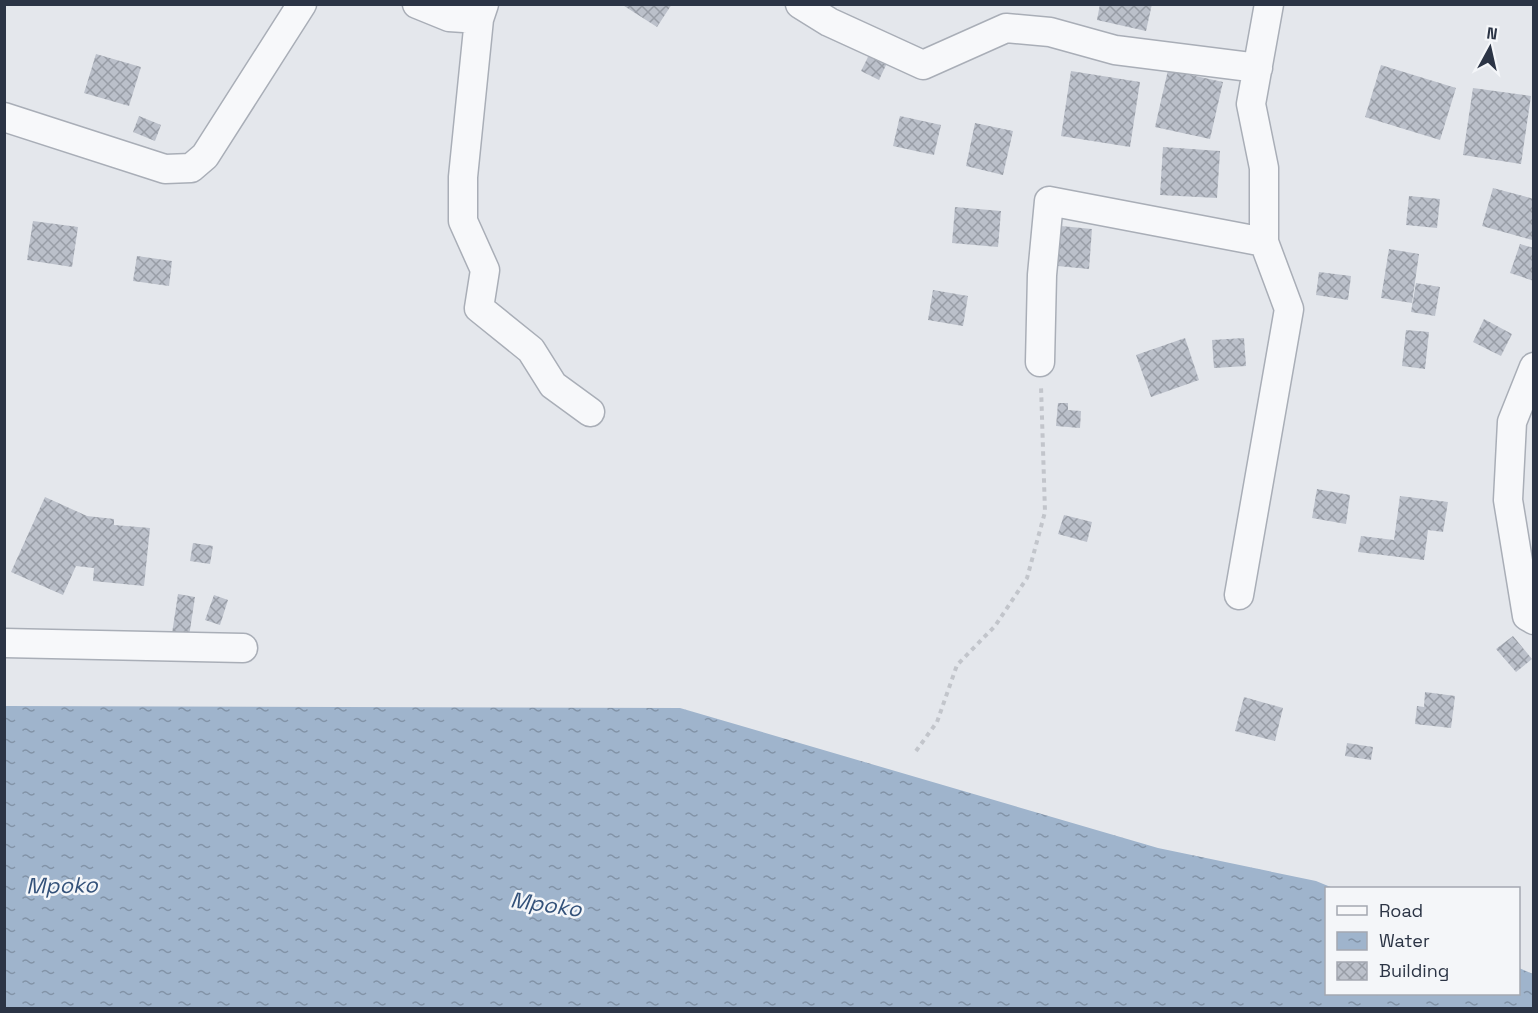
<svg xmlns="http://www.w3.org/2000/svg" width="1538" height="1013" font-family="'Space Grotesk',sans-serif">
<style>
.water{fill:url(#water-ripples)}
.building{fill:url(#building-cross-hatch)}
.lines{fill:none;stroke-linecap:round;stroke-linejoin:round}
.minor-casing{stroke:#a9aeb7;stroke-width:31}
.path{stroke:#c2c5cb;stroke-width:4;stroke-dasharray:4.5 4.5;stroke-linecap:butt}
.minor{stroke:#f7f8fa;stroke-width:28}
.labels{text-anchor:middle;stroke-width:5;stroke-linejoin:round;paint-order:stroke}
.water-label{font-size:22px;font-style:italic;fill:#34527a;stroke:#f4f6f9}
</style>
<defs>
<pattern id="water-ripples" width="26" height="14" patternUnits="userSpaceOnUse" patternTransform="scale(1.5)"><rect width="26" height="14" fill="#9fb4cc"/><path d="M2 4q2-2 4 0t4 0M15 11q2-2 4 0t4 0" fill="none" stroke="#8293a7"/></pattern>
<pattern id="building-cross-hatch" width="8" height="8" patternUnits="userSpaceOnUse" patternTransform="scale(1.5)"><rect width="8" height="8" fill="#bbc0ca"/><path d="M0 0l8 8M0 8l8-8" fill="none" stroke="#989da6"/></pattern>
</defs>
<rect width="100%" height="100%" fill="#e4e7ec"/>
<path class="water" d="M5,706L680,708L1158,848L1316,881L1333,888H1326V994H1518L1519,968L1533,974V1008H5Z"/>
<path class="building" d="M621,4H672L657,27Z
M1100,4H1152L1146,31L1097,20Z
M96,54L141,67L129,106L84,93Z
M869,55L887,63L879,80L861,71Z
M1381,65L1456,88L1440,140L1365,117Z
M1168,70L1223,82L1210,139L1155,127Z
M1071,71L1140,82L1130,147L1061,136Z
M1473,88L1531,96L1521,164L1463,155Z
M139,116L161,125L155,141L133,132Z
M900,116L941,125L934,155L893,146Z
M975,123L1013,131L1003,175L966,166Z
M1163,147L1220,151L1217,198L1160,195Z
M1493,188L1534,199V233L1532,240L1482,226Z
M1409,196L1440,199L1437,228L1406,225Z
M955,207L1001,211L998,247L952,243Z
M33,221L78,227L72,267L27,260Z
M1040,224L1092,229L1089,269L1037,264Z
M1520,244L1534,248V281L1510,273Z
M1389,249L1419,254L1412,303L1381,298Z
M137,256L172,261L169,286L133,281Z
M1319,272L1351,276L1348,300L1316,295Z
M1416,283L1440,287L1435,316L1411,312Z
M933,290L968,296L963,326L928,320Z
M1484,319L1512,334L1501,356L1473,342Z
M1406,330L1429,332L1425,369L1402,366Z
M1185,338L1199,380L1151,397L1136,355Z
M1244,338L1246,366L1214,368L1212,340Z
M1058,403H1068V410L1081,411L1080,428L1056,426Z
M1317,489L1350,495L1346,524L1312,518Z
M1400,496L1448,502L1443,532L1428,530L1424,560L1358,552L1361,536L1394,540Z
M45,497L87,516L114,519V525L150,528L144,586L93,581L94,568L76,566L63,595L11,572Z
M1064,515L1092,522L1087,542L1058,534Z
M193,543L213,546L210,564L190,561Z
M178,594L195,597L188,643L171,640Z
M214,595L228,600L220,625L205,620Z
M1513,636L1532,659L1516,672L1496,649Z
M1425,692L1455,696L1451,728L1415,724L1417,706L1424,707Z
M1244,697L1283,708L1275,741L1235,731Z
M1347,743L1373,747L1371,760L1345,756Z"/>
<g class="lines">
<g class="minor-casing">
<path id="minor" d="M417,4L449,17L479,19
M484,4L479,19L463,177V221L485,270L479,308L531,350L553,385L590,412
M800,4L829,22L923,65L1006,28L1050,32L1115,50L1258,68
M4,117L165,169L191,168L205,156L302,4
M1040,362L1042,275L1049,201L1264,242
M1534,367L1512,422L1508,500L1527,616L1534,620
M1239,595L1289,309L1264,242V168L1251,104L1269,4
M4,643L243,648"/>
</g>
<path class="path" d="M916,751L937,722L957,665L995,626L1027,578L1045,512L1041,386"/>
<use href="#minor" class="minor"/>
</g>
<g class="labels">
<g class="water-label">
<text transform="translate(62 885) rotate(-1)" y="8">Mpoko</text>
<text transform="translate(546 904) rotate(8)" y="8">Mpoko</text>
</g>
</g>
<rect width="1538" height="1013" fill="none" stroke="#2b3445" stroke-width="12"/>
<rect x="1325" y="887" width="195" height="108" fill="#f4f6f9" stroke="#a4a8b1" stroke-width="1.5"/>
<rect x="1337" y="906" width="30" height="9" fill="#f7f8fa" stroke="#a4a8b1" stroke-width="1.5"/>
<text x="1379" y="917" font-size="18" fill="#2b3445">Road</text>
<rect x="1337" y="932" width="30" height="18" fill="url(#water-ripples)" stroke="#a4a8b1" stroke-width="1.5"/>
<text x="1379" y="947" font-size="18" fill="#2b3445">Water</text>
<rect x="1337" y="962" width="30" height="18" fill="url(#building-cross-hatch)" stroke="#a4a8b1" stroke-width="1.5"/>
<text x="1379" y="977" font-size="18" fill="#2b3445">Building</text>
<g transform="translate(1490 48) rotate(8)" stroke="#f4f6f9" stroke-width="4.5" paint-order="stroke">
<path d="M0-4.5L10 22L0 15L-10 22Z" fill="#2b3445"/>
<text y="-9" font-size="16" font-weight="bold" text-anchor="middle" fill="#2b3445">N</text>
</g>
</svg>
